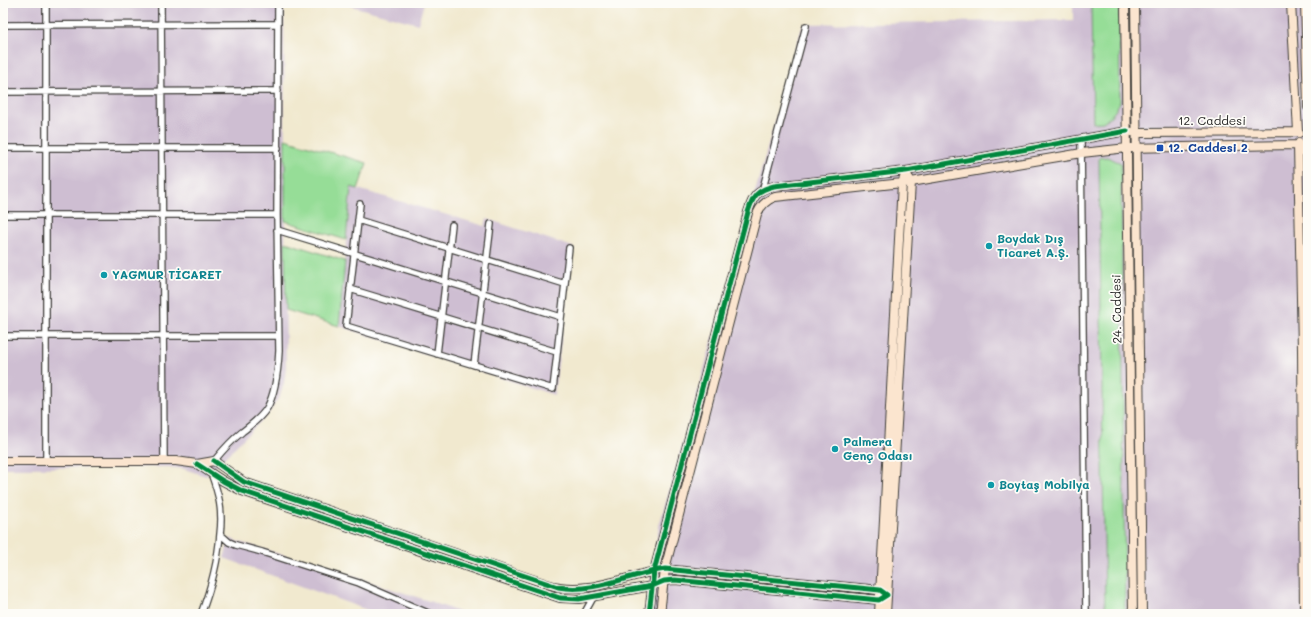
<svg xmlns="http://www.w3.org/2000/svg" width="1311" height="617" font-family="Mali,sans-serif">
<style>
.industrial{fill:#cebed2}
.green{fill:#96dd97;stroke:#597c5a}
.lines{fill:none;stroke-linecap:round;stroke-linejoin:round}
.street-casing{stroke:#3c3b37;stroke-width:8}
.secondary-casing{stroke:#3c3b37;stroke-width:10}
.street{stroke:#fff;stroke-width:5.5}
.secondary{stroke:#fbe5cf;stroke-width:8}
.cycleway-casing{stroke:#fdfcf7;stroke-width:8}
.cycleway{stroke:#00873e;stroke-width:5}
.transit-dot{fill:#1a4fb4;stroke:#fdfcf7;stroke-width:1.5}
.culture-dot{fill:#0f9aa8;stroke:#fdfcf7;stroke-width:1.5}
.labels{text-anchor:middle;stroke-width:3.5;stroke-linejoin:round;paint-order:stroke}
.street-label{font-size:12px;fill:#1c1c1c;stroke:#fdfcf7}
.transit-label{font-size:12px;font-weight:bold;fill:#164399;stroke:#fdfcf7;text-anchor:start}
.culture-label{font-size:12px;font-weight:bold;fill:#0d838f;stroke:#fdfcf7;text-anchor:start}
</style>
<rect width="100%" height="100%" fill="#fdfcf7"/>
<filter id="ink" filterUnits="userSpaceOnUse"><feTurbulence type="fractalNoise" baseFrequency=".025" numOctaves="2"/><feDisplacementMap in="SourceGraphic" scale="8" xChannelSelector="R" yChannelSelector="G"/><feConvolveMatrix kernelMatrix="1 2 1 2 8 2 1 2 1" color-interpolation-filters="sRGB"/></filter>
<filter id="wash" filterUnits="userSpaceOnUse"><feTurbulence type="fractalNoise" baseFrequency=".012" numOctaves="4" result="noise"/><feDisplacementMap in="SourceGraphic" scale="16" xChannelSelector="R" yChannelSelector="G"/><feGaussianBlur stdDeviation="0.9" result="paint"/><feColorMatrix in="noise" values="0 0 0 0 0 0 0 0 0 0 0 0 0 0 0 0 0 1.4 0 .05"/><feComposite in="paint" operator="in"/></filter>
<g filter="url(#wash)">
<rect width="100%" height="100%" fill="#f1e9cf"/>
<path class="industrial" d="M3,3H284L286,367L284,382L280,396L268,414L206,476L184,469L167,467L3,468Z
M340,3H424L418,24Z
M1073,3H1308V614H644L659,526L803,24L1073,20Z
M351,187L485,226L487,219L573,247L554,395L339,326Z
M230,538L236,541L346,574L429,601L464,614H378L224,558Z"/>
<path class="green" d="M1091,3H1119L1120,102L1115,111L1108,119L1103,122L1093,123Z
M285,139L367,163L358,189L351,187L346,240L285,221Z
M1107,157L1121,163L1125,614H1105L1099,158Z
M285,242L345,261L339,326L286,310Z"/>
</g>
<g filter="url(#ink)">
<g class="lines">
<g class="street-casing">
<path id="street" d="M46,3V461
M161,3L164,461
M3,25L278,24
M3,92L278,91
M1081,141L1086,614
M3,148H278
M763,188L806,26
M360,204L346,326L553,389L569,248
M3,215H277
M358,220L565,284
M277,230L561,317
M350,289L557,352
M3,336H278
M437,354L452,225
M474,365L491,224
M214,461C223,450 232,440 242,432C251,425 261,418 267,408C276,392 278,370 279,351L277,215L278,3
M211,473C219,495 223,510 220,534L229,542L236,545L262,552L359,583L430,614
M201,614C211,588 218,562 220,534
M584,614L594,596"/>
</g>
<g class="secondary-casing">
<path id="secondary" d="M1125,3L1133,614
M1135,3L1142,614
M1291,3L1298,132L1299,133
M1305,3L1308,107
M1299,143L1298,145L1302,350L1304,614
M1308,143V144
M3,461H176L197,464L214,461L244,482L547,584C587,597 626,575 665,569L880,590L887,595L879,600L675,580L664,581L652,586L579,599L560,598L242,491L223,481L197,464
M649,614L654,571L748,212C753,196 757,190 774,186L906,171L1127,131L1137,133L1298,132
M660,614L665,569L757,214C761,205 766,200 775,197L911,182L1082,153L1127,148L1298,145
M879,614L902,183L904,178
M886,614L911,182L909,178"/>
</g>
<use href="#street" class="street"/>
<use href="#secondary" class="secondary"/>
<g class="cycleway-casing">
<path id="cycleway" d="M197,464L223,481L242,491L560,598L579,599L652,586L664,581L675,580L879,600L887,595L880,590L665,569C629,574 594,594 558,587L244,482L214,461
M649,614L654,571L748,212C753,196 757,190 774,186L906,171L1127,131"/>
</g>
<use href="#cycleway" class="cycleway"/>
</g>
</g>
<rect class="transit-dot" x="1156" y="144" width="8" height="8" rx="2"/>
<g class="culture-dot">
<circle cx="989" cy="246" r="4"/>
<circle cx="104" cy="275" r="4"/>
<circle cx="835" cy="449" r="4"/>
<circle cx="991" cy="485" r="4"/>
</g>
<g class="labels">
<g class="street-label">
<text x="1212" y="125">12. Caddesi</text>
<text transform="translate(1117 309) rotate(-91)" y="4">24. Caddesi</text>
</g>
<g class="transit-label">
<text x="1168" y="152">12. Caddesi 2</text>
</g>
<g class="culture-label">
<text x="997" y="243">Boydak Dış<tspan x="997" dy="14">Ticaret A.Ş.</tspan></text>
<text x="112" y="279">YAGMUR TİCARET</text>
<text x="843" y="446">Palmera<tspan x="843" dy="14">Genç Odası</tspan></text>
<text x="999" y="489">Boytaş Mobilya</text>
</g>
</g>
<rect width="1311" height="617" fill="none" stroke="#fdfcf7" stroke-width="16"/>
</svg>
